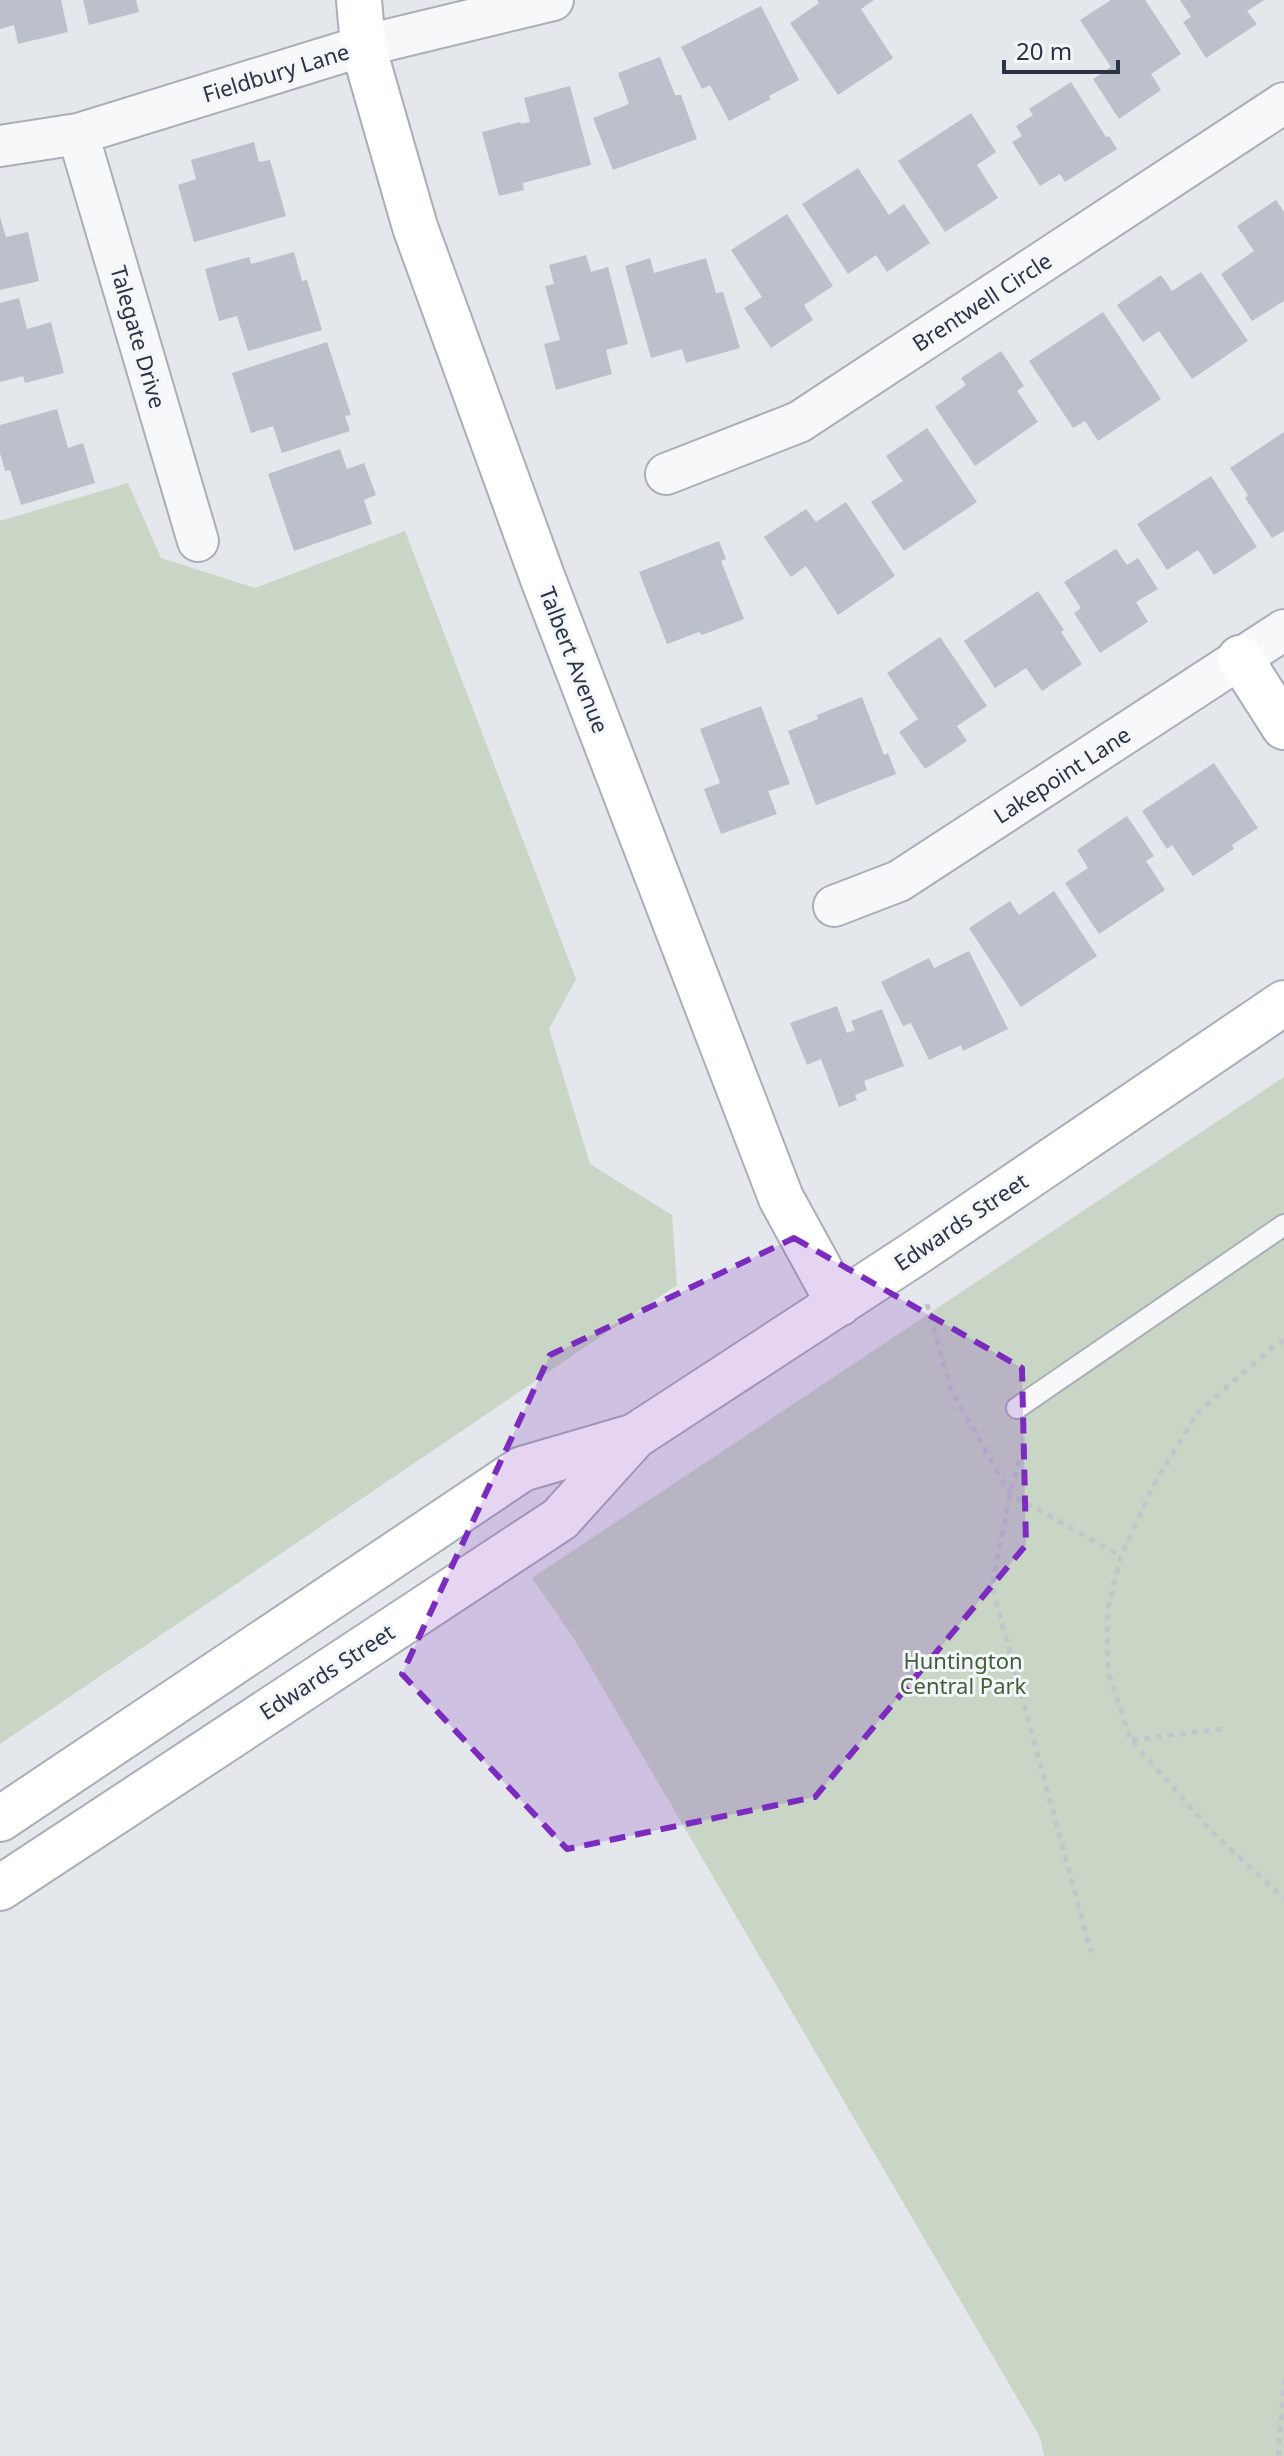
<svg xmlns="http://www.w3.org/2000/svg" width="1284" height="2456" font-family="'Noto Sans',sans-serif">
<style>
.green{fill:#c9d6c5}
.building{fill:#bbc0ca}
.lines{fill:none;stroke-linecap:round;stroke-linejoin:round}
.lane-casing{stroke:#a9aeb7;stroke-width:24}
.street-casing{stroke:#a9aeb7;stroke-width:44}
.secondary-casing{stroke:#a9aeb7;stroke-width:48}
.path{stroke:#c2c5cb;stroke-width:5;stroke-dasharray:6 6;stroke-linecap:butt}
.lane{stroke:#f7f8fa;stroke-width:20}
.street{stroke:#f7f8fa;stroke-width:40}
.secondary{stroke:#fff;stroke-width:44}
.marked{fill:#7b2cbf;fill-opacity:0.2;stroke:#7b2cbf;stroke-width:6;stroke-dasharray:16 10;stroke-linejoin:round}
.labels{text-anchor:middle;stroke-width:6;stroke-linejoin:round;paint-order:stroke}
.street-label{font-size:22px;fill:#2b3445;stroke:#f4f6f9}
.park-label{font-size:22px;fill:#3f6138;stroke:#f4f6f9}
</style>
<rect width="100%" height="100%" fill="#e4e7ec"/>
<path class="green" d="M128,483L161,558L255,588L405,531L576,979L549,1029L590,1164L672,1215L677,1285L0,1744V521Z
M1284,1077V2456H1044L1040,2437L576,1642L532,1578Z"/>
<path class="building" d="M0,0H61L68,32L18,44L14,25L0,29Z
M83,0H136L139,12L89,25Z
M817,0H874L861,9L893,58L838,95L790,23L819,3Z
M1111,0H1145L1181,54L1151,74L1161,90L1119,119L1093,79L1111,67L1080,20Z
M1180,0H1264L1247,11L1257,24L1206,58L1183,22L1191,17Z
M761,6L799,80L769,96L771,99L729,121L710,85L702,89L681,47Z
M660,57L675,95H681L697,139L613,170L593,118L629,104L618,73Z
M1071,82L1106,137L1109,136L1117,149L1065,182L1060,174L1040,186L1012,142L1022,136L1016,126L1033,115L1029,109Z
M570,86L591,165L523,183L524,190L499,196L482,132L520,122L521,124L530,122L524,98Z
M971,113L996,152L977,165L998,198L945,232L898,161Z
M254,142L259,162L270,160L286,216L194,242L178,185L196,179L191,160Z
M858,168L889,215L904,204L930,243L887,272L876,255L848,274L802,204Z
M1276,200L1284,212V301L1252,321L1221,274L1254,251L1237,226Z
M787,214L833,286L804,305L813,320L771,348L744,308L762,297L731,250Z
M0,217L6,237L28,232L39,281L0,290Z
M294,252L302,281L307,280L322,330L248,351L237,316L219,321L205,269L249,257L251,264Z
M586,255L591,272L608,267L628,344L606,350L612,374L556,390L544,344L560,340L545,286L554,284L549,265Z
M650,258L654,273L706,258L716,293L723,292L740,348L686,363L682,349L651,358L625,266Z
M1201,272L1248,341L1192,379L1159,331L1143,342L1117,305L1161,275L1172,291Z
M19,298L27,329L51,322L64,373L25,383L23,376L0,382V303Z
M1103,312L1161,399L1098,441L1085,421L1073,428L1029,361Z
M327,342L351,415L345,416L350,431L282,453L273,426L251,433L232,373Z
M1001,351L1024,386L1017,391L1038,422L975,466L935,407L966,385L961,378Z
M57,409L68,448L83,443L95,483L21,505L10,470L5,471L0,453V425Z
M927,428L977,502L904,551L871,502L903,481L886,456Z
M1284,432V531L1272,538L1245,498L1248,495L1230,468Z
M340,449L347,469L364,463L376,495L364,500L372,524L294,551L268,474Z
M1211,476L1257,547L1214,575L1198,550L1167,570L1137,524Z
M846,502L895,576L838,615L806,566L791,577L764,537L806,509L816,522Z
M719,541L726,559L721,561L744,619L702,635L699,632L667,644L639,572Z
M1116,549L1127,565L1138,558L1158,589L1136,602L1148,622L1100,653L1074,613L1081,608L1064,582Z
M1038,591L1064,630L1061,632L1082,664L1042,691L1026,668L995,688L964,641Z
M940,637L987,706L957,726L967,741L925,769L899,732L918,719L887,673Z
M862,697L884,755L888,753L896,774L816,805L788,731L818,719L817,715Z
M761,706L790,784L768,791L777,814L721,834L704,789L720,783L700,729Z
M1214,763L1258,828L1232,845L1234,849L1193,876L1172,845L1167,849L1142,811Z
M1127,816L1154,856L1146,861L1165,890L1099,934L1065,883L1088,868L1077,850Z
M1054,891L1097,956L1021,1007L969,928L1010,901L1019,915Z
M969,951L1008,1029L963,1051L961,1045L929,1060L911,1023L903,1026L881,982L929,958L934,968Z
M837,1006L847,1033L855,1030L851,1021L882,1009L904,1066L864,1081L867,1090L855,1095L857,1100L839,1107L821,1059L807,1065L790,1023Z"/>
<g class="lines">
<g class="lane-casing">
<path id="lane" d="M1017,1408L1284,1225"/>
</g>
<g class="street-casing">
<path id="street" d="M78,134L198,541
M0,146L78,134L363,46L553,0
M666,474L799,422L1284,103
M834,906L899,881L1284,630"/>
</g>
<g class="secondary-casing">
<path id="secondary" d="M359,0L363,46L415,227L543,579L781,1198L839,1304
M1240,658L1284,727
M0,1819L522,1469L635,1436
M0,1888L560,1519L635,1436L917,1252L1284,1003"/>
</g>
<path class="path" d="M927,1304L951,1390L1010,1494L1121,1556
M1284,1340L1274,1346L1198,1412L1154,1484L1121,1556L1107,1612L1108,1672L1131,1740L1213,1833L1284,1898
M1023,1437L1024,1444L1010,1494L992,1586L1091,1952
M1132,1740L1222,1729
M1278,2456L1284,2381"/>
<use href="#lane" class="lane"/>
<use href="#street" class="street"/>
<use href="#secondary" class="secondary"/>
</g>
<path class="marked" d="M794,1238L1022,1368L1026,1545L815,1797L567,1849L402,1674L550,1355Z"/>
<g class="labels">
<g class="street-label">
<text transform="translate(276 73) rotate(-17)" y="8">Fieldbury Lane</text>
<text transform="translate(982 302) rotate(-33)" y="8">Brentwell Circle</text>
<text transform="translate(138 337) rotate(74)" y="8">Talegate Drive</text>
<text transform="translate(574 660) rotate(69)" y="8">Talbert Avenue</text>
<text transform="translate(1062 775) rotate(-33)" y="8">Lakepoint Lane</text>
<text transform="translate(961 1222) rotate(-34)" y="8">Edwards Street</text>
<text transform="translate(327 1672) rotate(-33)" y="8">Edwards Street</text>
</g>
<g class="park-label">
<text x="963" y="1669">Huntington<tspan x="963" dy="25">Central Park</tspan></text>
</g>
</g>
<path d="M1004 60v12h114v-12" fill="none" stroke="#2b3445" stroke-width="4"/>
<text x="1016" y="60" font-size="24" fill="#2b3445" stroke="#f4f6f9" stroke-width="6" paint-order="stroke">20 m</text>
</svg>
